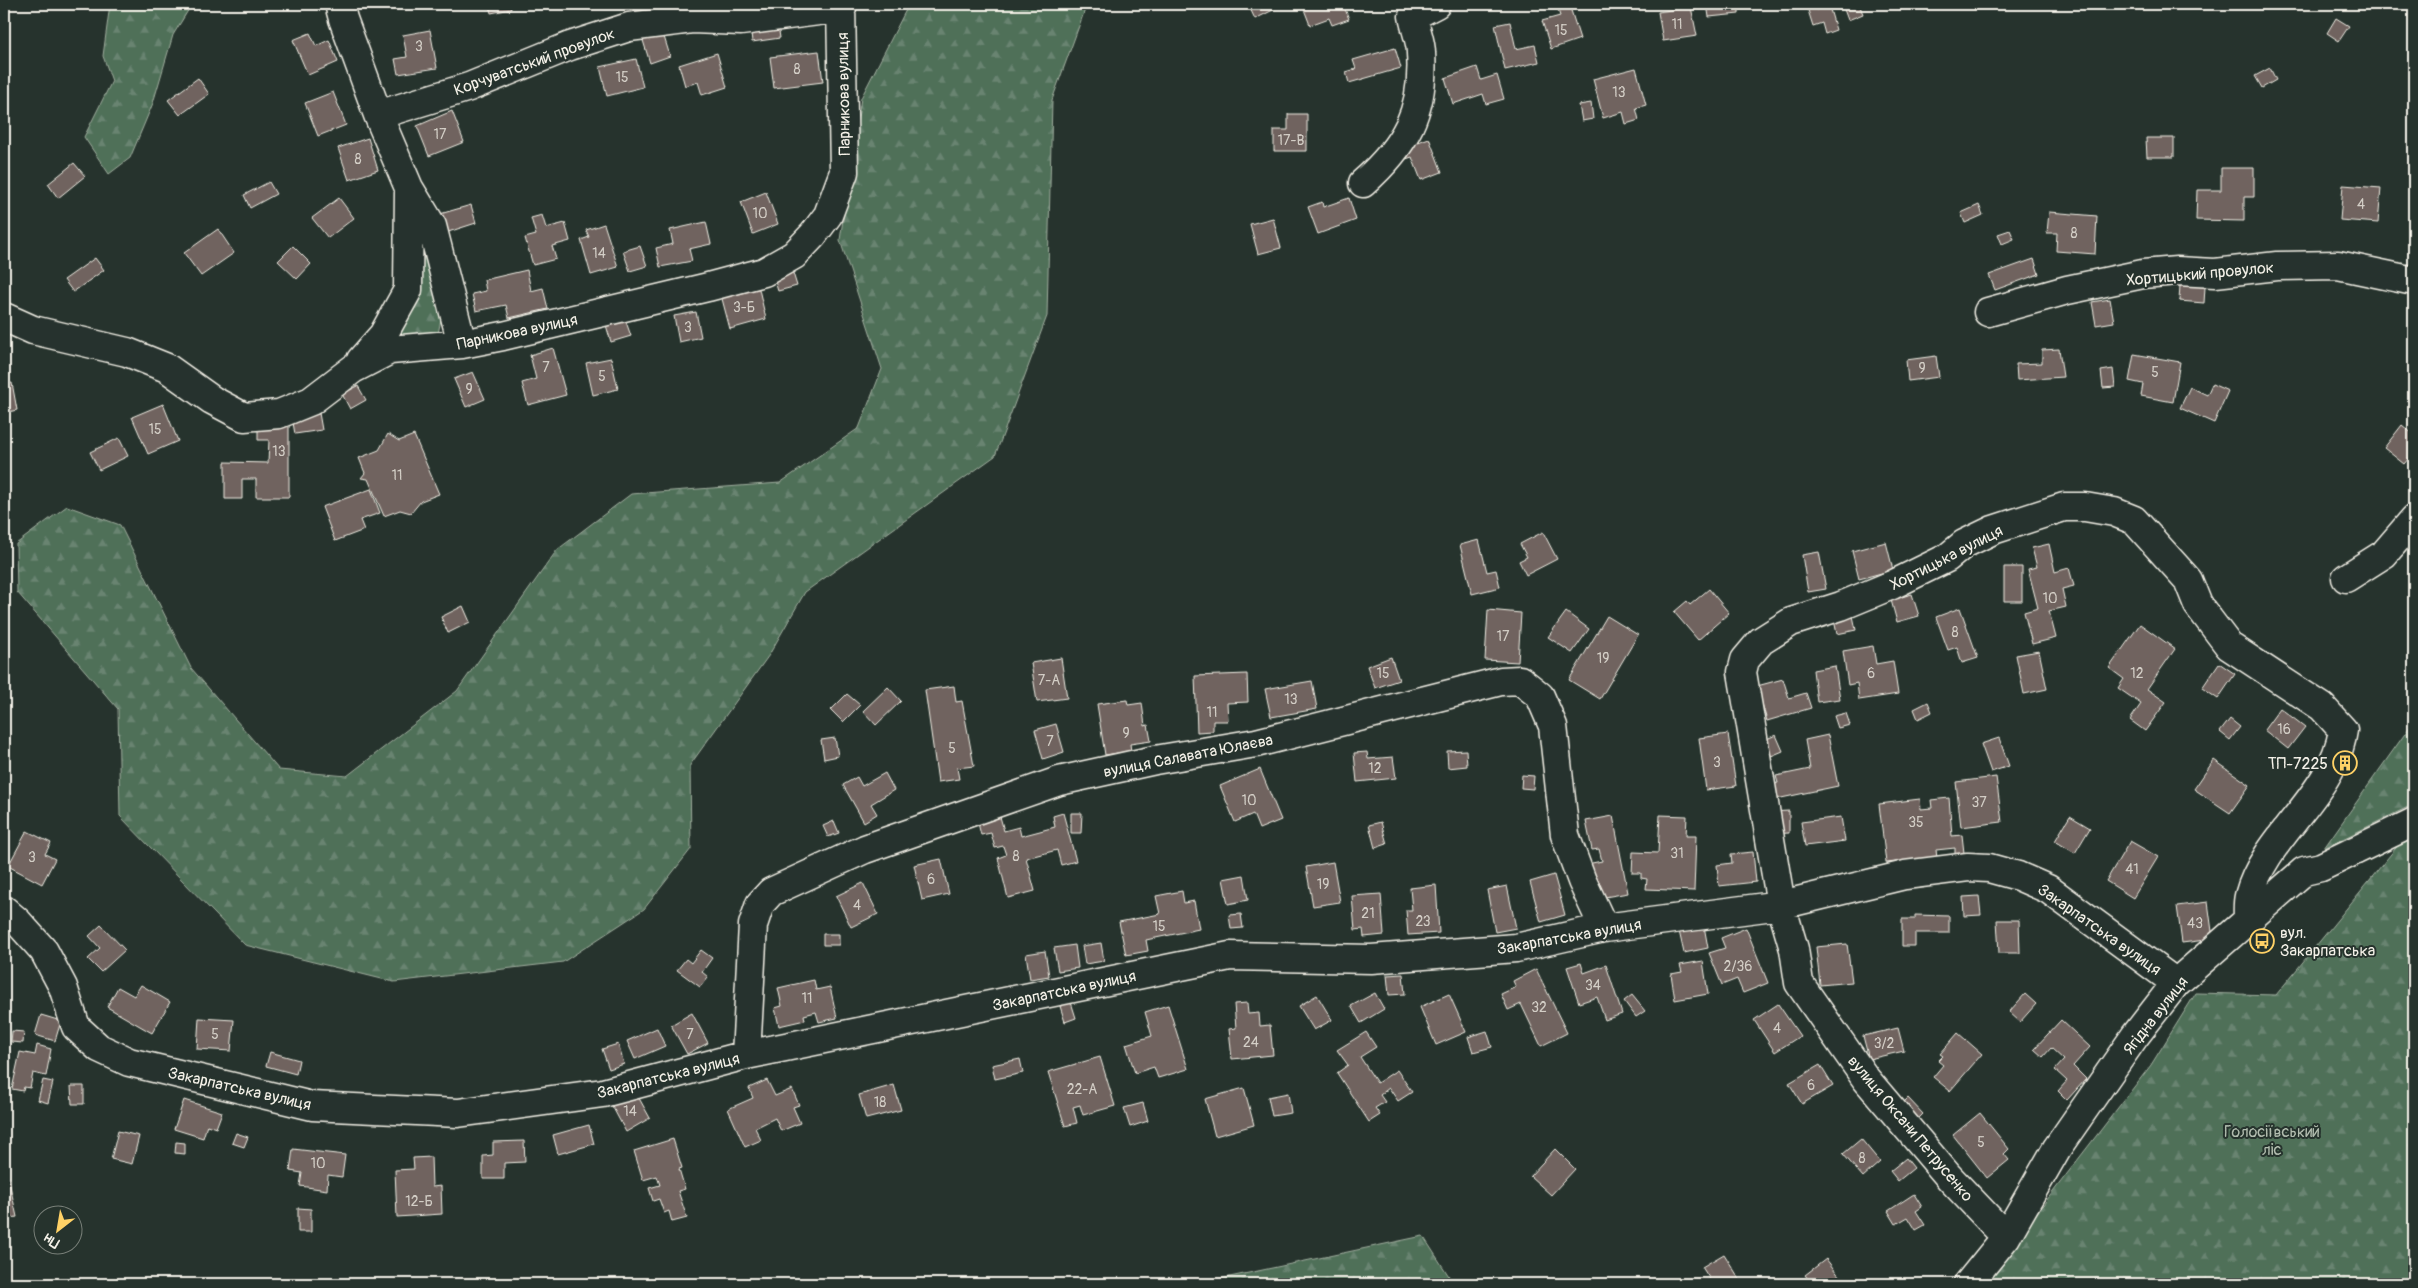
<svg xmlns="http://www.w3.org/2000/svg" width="2418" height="1288" font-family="Pangolin,sans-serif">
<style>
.forest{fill:url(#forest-firs);stroke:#a2b0a0}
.building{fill:#70635e;stroke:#f4f1e8}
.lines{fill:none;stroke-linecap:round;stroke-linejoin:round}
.minor-casing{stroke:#f4f1e8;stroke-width:31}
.minor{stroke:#26332d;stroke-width:28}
.labels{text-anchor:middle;stroke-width:4;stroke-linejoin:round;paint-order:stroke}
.number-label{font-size:14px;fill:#d3cec6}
.street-label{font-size:16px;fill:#f4f1e8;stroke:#26332d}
.poi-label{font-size:16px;fill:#f4f1e8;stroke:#26332d;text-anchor:end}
.park-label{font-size:16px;fill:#b2bdaf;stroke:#26332d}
</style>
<defs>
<pattern id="forest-firs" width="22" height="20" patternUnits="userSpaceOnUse" patternTransform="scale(1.25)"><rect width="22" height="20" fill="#4f6f59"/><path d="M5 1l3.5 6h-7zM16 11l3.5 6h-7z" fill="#698471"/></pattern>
</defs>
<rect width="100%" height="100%" fill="#26332d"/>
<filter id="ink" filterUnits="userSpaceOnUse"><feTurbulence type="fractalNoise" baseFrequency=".02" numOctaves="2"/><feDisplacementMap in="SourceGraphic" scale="10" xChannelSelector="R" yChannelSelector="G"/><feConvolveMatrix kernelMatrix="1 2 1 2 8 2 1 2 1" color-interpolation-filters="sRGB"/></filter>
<g filter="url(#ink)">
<path class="forest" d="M110,4H192L173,35L153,103L130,158L109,174L84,137L112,81L103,56Z
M909,4H1087L1052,100L1047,316L995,456L805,592L769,655L690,765L691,849L644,909L563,962L394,982L245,945L120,816L118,709L17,592L16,544L67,506L120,525L191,668L279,770L347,776L457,691L557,550L631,494L780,483L859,428L882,369L840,240L861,98Z
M425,223L445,299L437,339L395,341L417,295Z
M2414,721V804L2324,848Z
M2414,834V1284H1982L2151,1065L2196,993L2276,995L2404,838Z
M1423,1236L1454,1284H1202L1225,1278Z"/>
<path class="building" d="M489,4H510L511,9L491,13Z
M1248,4H1270L1273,10L1255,19Z
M1302,4H1343L1349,19L1332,25L1329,18L1310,25Z
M1556,4H1569L1580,39L1551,49L1542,21L1560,16Z
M1707,4H1742L1743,9H1739V14L1709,17Z
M1806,4H1816L1817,10L1829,6L1836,30L1825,34L1822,23L1813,26Z
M1842,4H1859L1863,14L1848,20Z
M1691,7L1697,36L1663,41L1658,12Z
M2336,18L2349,26L2339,41L2327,33Z
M777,19L780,38L752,42L750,23Z
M1510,22L1516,49L1535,45L1539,62L1505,70L1495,25Z
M661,27L670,56L650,63L641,34Z
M430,30L437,68L398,74L395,59L407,57L403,35Z
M310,33L316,46L329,40L338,62L308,75L293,40Z
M1395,48L1401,68L1349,83L1346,72L1356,69L1353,60Z
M819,51L823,82L774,88L770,57Z
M717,53L727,87L702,95L698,82L685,86L679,65Z
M636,59L643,87L607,96L600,67Z
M1477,67L1481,80L1497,75L1504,99L1486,104L1483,94L1453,104L1445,78Z
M1636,68L1646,105L1636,108L1639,120L1626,124L1623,112L1603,118L1593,79Z
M2270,68L2276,80L2262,88L2255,76Z
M198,78L209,94L180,115L168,100Z
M333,92L346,125L318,136L305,103Z
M1591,103L1593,119L1582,121L1579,105Z
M452,111L464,142L429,156L417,126Z
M1288,114H1307V151H1274V130H1288Z
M368,138L378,170L349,180L338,148Z
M1429,138L1442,172L1421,180L1412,157L1406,159L1402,148Z
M2146,138H2174V157H2147Z
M74,163L85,176L58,198L48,184Z
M2221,168H2254V197H2244V221L2196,220L2197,190H2221Z
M269,182L276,194L250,208L244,195Z
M2343,185L2381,188L2378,223L2340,220Z
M766,192L778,224L753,234L741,202Z
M339,198L354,218L328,238L312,218Z
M1349,198L1356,220L1318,234L1308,207L1322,202L1323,207Z
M471,205L476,223L445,233L440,214Z
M1979,205L1983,215L1965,223L1961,213Z
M2049,212L2097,216L2095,254L2056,251L2057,233H2047Z
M542,215L546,228L565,223L570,241L552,246L556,259L533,265L525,238L536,235L531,218Z
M1273,218L1281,248L1258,254L1250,224Z
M706,222L711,244L689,249L692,261L660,267L656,248L673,244L670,230Z
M604,224L618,267L591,275L581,240L589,237L586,230Z
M218,229L234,253L201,276L184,253Z
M2010,230L2014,239L2002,244L1998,234Z
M293,246L311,264L297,279L278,261Z
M640,246L647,266L630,271L623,251Z
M95,258L104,270L73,292L64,280Z
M2034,259L2039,274L1995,290L1989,275Z
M527,270L531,291L543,288L548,309L509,318L506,305L476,311L472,294L486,291L484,280Z
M792,270L797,286L778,291L773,275Z
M758,285L766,319L730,329L721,295Z
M2180,285L2205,287L2204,303L2179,301Z
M2110,299L2114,322L2096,325L2092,302Z
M696,312L701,337L679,342L674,316Z
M625,319L631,336L611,342L606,325Z
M553,348L566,395L528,405L522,383L536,379L530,355Z
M2059,349L2063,377L2017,380L2016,364L2042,363V350Z
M2134,354L2180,362L2173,402L2141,396L2143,384L2129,381Z
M1936,356L1939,377L1908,381L1906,360Z
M611,358L618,389L593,395L586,363Z
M2113,369L2115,387L2103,388L2101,371Z
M473,372L485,399L466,407L454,379Z
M12,383L17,410L4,413V384Z
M2212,384L2228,391L2214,423L2180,408L2190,387L2207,395Z
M358,386L366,400L350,409L342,394Z
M163,404L178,441L148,454L132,417Z
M319,413L322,430L295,434L292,417Z
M258,421L289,422V497H256V479H242V499H225V462L268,463L269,440H258Z
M2402,425L2414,435V452L2404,464L2384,448Z
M388,434L399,441L414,435L439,494L421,501L411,513L400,510L384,516L368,479L361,478L365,473L359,458L379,450Z
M119,438L128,456L99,470L90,452Z
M371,489L380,513L360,520L364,530L335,541L322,507Z
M1543,532L1557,559L1526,575L1519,561L1527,557L1520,544Z
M1479,540L1487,572L1496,570L1500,587L1472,594L1460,545Z
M1886,542L1893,570L1859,579L1852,551Z
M2049,544L2055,572L2069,568L2074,586L2062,589L2066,607L2049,611L2056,638L2032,644L2024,612L2038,608L2028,569L2037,567L2032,548Z
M1819,552L1826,589L1808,592L1802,555Z
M2004,567H2022V601H2004Z
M1709,589L1729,613L1698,640L1674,612L1687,601L1690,605Z
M1912,594L1919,616L1897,622L1891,600Z
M463,606L470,622L448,633L441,617Z
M1960,608L1978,658L1962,663L1957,647L1948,650L1936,617Z
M1488,610L1521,613L1518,662L1485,660Z
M1852,611L1856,630L1837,634L1833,615Z
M1566,612L1589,629L1572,653L1548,637Z
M1607,616L1638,635L1600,699L1569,680Z
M2140,624L2175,649L2147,689L2166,702L2145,731L2130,720L2141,704L2118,688L2124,679L2109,668Z
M1873,646L1876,664L1893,661L1898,694L1859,700L1857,683L1848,685L1843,651Z
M2039,651L2047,689L2024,694L2016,655Z
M1391,657L1399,680L1375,688L1367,666Z
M1061,658L1067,698L1037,702L1031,663Z
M2219,663L2235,674L2218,699L2202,688Z
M1835,666L1840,699L1817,702L1813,670Z
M1247,674L1248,702L1227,703L1228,721H1213V731L1197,732L1195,676Z
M1783,679L1789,698L1806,693L1811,708L1767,721L1757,686Z
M1312,681L1317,709L1271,717L1265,689Z
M954,686L956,702L962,701L974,766L957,768L959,779L938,782L925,690Z
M888,687L901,701L876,725L863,711Z
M847,694L860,705L843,722L831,710Z
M1127,700L1128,705L1142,703L1145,726L1148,725L1151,741L1130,744L1131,751L1105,755L1097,704Z
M1928,702L1932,712L1918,719L1914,709Z
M2280,708L2305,727L2288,749L2264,730Z
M1846,713L1850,725L1838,728L1834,716Z
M2230,719L2240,727L2230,740L2220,732Z
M1056,724L1064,752L1043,759L1035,730Z
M1728,734L1736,786L1706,790L1699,738Z
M1776,735L1783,751L1764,759L1757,743Z
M1828,735L1838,786L1767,801L1763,786L1778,783L1776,776L1810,769L1805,740Z
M835,738L838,756L824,759L821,740Z
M1999,738L2009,766L1991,772L1981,744Z
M1466,750L1467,766L1448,768L1447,751Z
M1367,752L1368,759L1393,757L1396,778L1357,782L1354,753Z
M2345,753L2354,758L2346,772L2337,767Z
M2214,760L2250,785L2230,813L2194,789Z
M1260,769L1281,820L1259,829L1253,814L1235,822L1220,786Z
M885,773L894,790L871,804L877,814L864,822L843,785L857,777L862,786Z
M1522,775L1534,776L1533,789L1521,788Z
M1996,777L2002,822L1961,827L1956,782Z
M1949,798L1952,836L1962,835L1964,853L1955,854V848L1936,850L1937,858L1886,863L1879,804L1920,799L1921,809L1932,808L1931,800Z
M1789,811V833L1769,834L1768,812Z
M999,813L1004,831L1019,827L1021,836L1055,827L1053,816L1063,813L1076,861L1061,865L1057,850L1026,858L1035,891L1008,898L998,858L1006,855L1003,846L995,848L991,833L981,835L977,819Z
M1071,813H1082L1081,833H1071Z
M1660,815L1687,816L1686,836H1696L1694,891L1646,889L1647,879L1641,878V873H1632L1633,852L1658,853Z
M1613,816L1628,893L1593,899L1587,864L1602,861L1599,849L1592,850L1586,821Z
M2070,816L2090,828L2075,853L2055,841Z
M1841,817L1845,841L1805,846L1801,822Z
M834,821L839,833L828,837L823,826Z
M1381,822L1387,844L1375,848L1369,825Z
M27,831L51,843L45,854L55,859L42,884L8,866Z
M2130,841L2158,857L2133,898L2106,881Z
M1753,852L1756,882L1719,886L1717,865L1732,863L1731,854Z
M941,859L949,894L922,900L914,865Z
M1333,862L1340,902L1313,906L1306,867Z
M1244,875L1248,900L1228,904L1223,879Z
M1554,875L1565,915L1541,922L1530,882Z
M863,883L878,914L851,927L836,896Z
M1436,885L1439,933L1408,935L1406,910H1412L1410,888Z
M1507,886L1516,928L1495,932L1487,890Z
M1182,891L1184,903L1194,901L1199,929L1146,940L1148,951L1126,955L1119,922L1160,914L1156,896Z
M1381,894L1384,935L1364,937L1363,929L1355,930L1352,896Z
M1979,896L1981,915L1964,916L1963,897Z
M2208,902L2213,939L2182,943L2177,906Z
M1241,914L1243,928L1231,929L1229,915Z
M1915,915L1949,916V933H1915V946H1902V919H1915Z
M1997,920H2019L2020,953H1999Z
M101,925L125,950L101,972L88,959L100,948L89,936Z
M1704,926L1708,948L1684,953L1679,931Z
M1746,928L1768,983L1743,993L1737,979L1722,985L1709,953L1725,948L1721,938Z
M823,934H839V945H823Z
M1101,943L1104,961L1085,964L1082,946Z
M1847,944L1852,982L1820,985L1816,947Z
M1075,945L1078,968L1058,971L1054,948Z
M701,950L712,958L702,972L708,977L700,987L677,970L686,959L691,963Z
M1045,951L1049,976L1030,979L1026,954Z
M1703,961L1708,994L1675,1000L1671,974L1682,972L1680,965Z
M1581,963L1584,973L1606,965L1622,1014L1605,1020L1597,997L1579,1003L1567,967Z
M1536,969L1567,1033L1541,1046L1521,1004L1508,1010L1501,994L1516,987L1513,981Z
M1403,974L1405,994L1389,995L1387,975Z
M814,980L816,990L830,987L837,1018L819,1022L816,1012L804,1015L805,1020L779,1026L775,1008L782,1006L778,988Z
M141,985L170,1002L152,1033L107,1007L118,987L134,996Z
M1375,993L1384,1009L1361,1023L1351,1006Z
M1449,994L1466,1032L1436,1045L1420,1007Z
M2025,994L2036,1004L2020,1022L2009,1012Z
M1317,995L1332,1020L1314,1030L1299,1006Z
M1632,995L1645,1011L1636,1017L1624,1001Z
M1070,999L1076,1018L1065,1022L1059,1003Z
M1247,1003L1248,1014L1259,1013L1260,1026L1270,1025L1273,1055L1232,1059L1229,1029L1236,1028L1234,1004Z
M1778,1004L1800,1036L1775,1052L1754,1020Z
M1168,1005L1188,1069L1158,1078L1154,1067L1135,1073L1126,1044L1152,1036L1145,1012Z
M692,1013L708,1043L687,1054L671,1025Z
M41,1015L61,1021L55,1041L35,1035Z
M199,1018L234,1020L231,1051L197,1049Z
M2061,1020L2090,1047L2073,1066L2086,1079L2067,1100L2058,1091L2067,1081L2055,1070L2064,1060L2051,1048L2043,1057L2034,1049Z
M657,1028L665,1046L635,1059L627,1041Z
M1898,1028L1904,1051L1869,1059L1863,1036Z
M12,1031L24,1032L23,1043L11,1042Z
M1487,1031L1492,1047L1473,1052L1468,1037Z
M1366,1032L1376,1047L1360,1057L1377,1083L1397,1070L1412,1092L1398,1101L1389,1088L1380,1095L1385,1102L1375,1108L1380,1115L1369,1122L1337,1073L1348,1065L1337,1050Z
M1958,1033L1982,1054L1950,1091L1933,1077L1943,1065L1938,1061L1943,1056L1940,1054Z
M618,1044L624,1064L609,1069L602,1049Z
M37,1045L51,1049L46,1076L33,1073L30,1088L24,1087L23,1091L12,1089L20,1052L35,1055Z
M270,1052L299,1060L296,1074L266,1066Z
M1100,1057L1115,1106L1083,1115L1080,1105L1073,1107L1077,1123L1065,1126L1048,1072Z
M1020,1059L1023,1073L995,1079L992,1065Z
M1820,1065L1833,1086L1802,1104L1789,1083Z
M43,1080L53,1082L48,1103L38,1100Z
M767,1080L775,1096L792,1089L799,1105L793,1107L800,1123L781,1131L775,1118L755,1128L761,1140L745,1147L728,1109L753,1098L749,1088Z
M894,1085L901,1110L866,1119L859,1095Z
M71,1086H84V1104H72Z
M1244,1088L1254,1125L1215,1136L1205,1099Z
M635,1091L650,1118L626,1132L611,1104Z
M1288,1093L1291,1113L1272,1116L1268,1097Z
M1908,1098L1923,1114L1909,1128L1894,1112Z
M184,1100L222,1112L216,1128L207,1125L203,1138L174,1129Z
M1143,1103L1148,1121L1130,1127L1124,1108Z
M1980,1113L2009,1149L2004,1154L2009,1160L1987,1178L1953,1135Z
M589,1125L594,1144L558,1154L553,1135Z
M118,1131L139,1136L132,1164L111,1159Z
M236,1133L248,1137L244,1147L232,1143Z
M673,1139L682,1168L679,1169L685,1189L678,1191L687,1218L672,1222L669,1211L664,1213L659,1199L653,1201L649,1188L660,1185L657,1176L643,1180L634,1151Z
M1861,1139L1880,1162L1863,1177L1843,1154Z
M524,1141L525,1162L504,1163V1179H483V1156L493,1155V1142Z
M176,1142L185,1143V1154L175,1153Z
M293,1149L345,1155L342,1177L328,1175L327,1190L300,1186L302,1173L290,1171Z
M1555,1149L1575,1169L1551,1195L1530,1176Z
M431,1157L432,1187L441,1186L442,1214L397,1217L395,1170L414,1169L413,1158Z
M1906,1158L1914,1168L1898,1181L1890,1171Z
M6,1168L17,1217L4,1219V1169Z
M1914,1194L1922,1207L1916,1211L1925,1225L1916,1230L1908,1217L1896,1224L1888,1211Z
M298,1208L311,1209V1232H298Z
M1724,1254L1742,1283L1739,1284H1713L1702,1267Z
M1826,1259L1840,1277L1830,1284H1812L1805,1275Z"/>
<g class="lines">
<g class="minor-casing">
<path id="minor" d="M339,4L343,19L378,115L409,188L432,226L462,344
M378,115L469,87L570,46L629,27L692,19L741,21L842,8
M1363,183C1405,146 1425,111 1421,53C1421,41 1415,28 1413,16L1436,4
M1988,312L2067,290L2143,274L2177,271L2215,273L2277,266L2338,265L2414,281
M4,317L33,330L127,352L167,368L212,400L244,417L279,414L311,401L353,369L390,350L462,344L503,336L708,287L764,272L794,255L813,235L828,215L844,172L841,4
M361,360L383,335L408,290L409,188
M2346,578L2384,554L2414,519
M4,910L18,922L44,951L63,987L76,1027L99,1048L129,1062L312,1106L458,1113L603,1093L746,1055L1230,956L1371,959L1516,948L1604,928L1781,905L1905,875L1968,867L1989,868L2018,876L2048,889L2176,983
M746,1055L753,925L760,904L771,892L865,849L1059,781L1155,760L1256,743L1501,681L1520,680L1540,696L1553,726L1565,835L1582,881L1604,928
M2006,1237L1949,1177L1866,1079L1799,983L1794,949L1781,905L1742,672L1745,660L1761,641L1791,622L1841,606L1892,585L1947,558L1964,544L1993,530L2064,507H2085L2114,512L2134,520L2188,580L2198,605L2229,646L2322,707L2343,730C2334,795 2265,835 2249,896C2247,904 2248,912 2248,920
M1968,1284L2006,1237L2057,1148L2135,1036L2176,983L2304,871L2321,867L2414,822"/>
</g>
<use href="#minor" class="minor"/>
</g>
</g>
<defs>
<g id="building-ring" transform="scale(1.25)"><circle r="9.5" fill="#26332d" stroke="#ffd166" stroke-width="1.5"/><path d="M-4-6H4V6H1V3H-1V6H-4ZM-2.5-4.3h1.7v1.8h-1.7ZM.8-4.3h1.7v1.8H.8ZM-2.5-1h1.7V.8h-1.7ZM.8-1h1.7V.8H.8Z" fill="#ffd166"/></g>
<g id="bus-ring" transform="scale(1.25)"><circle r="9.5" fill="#26332d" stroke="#ffd166" stroke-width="1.5"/><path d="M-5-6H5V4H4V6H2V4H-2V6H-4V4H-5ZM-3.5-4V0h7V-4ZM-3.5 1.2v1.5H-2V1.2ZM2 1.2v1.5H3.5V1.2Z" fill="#ffd166"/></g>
</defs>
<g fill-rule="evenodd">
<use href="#building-ring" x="2345" y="763"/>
<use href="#bus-ring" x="2262" y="941"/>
</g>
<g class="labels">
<g class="number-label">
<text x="1677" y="29">11</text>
<text x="1561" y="35">15</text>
<text x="419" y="51">3</text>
<text x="797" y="74">8</text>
<text x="622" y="82">15</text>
<text x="1619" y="97">13</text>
<text x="440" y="139">17</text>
<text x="1291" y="145">17-В</text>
<text x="358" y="164">8</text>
<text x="2361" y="209">4</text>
<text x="760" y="218">10</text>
<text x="2074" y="238">8</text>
<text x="599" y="258">14</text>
<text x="744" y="312">3-Б</text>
<text x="688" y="332">3</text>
<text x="546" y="372">7</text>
<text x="1922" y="373">9</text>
<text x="2155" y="377">5</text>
<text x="602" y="381">5</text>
<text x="469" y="394">9</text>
<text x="155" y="434">15</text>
<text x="279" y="456">13</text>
<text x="397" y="480">11</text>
<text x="2050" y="603">10</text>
<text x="1955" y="637">8</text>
<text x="1503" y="641">17</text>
<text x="1603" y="663">19</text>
<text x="1383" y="678">15</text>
<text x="1871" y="678">6</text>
<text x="2137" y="678">12</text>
<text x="1049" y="685">7-А</text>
<text x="1291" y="704">13</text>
<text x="1212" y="717">11</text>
<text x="2284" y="734">16</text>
<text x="1126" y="738">9</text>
<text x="1050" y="746">7</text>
<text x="952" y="753">5</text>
<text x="1717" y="767">3</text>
<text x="1375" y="773">12</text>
<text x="1249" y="805">10</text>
<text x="1979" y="807">37</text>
<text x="1916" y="827">35</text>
<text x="1677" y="858">31</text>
<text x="1016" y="861">8</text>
<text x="32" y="862">3</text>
<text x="2132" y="874">41</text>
<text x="931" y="884">6</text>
<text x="1323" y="889">19</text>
<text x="857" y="910">4</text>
<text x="1368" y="918">21</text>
<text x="1423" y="926">23</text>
<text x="2195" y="928">43</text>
<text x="1159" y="931">15</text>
<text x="1738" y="971">2/36</text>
<text x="1593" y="990">34</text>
<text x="807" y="1003">11</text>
<text x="1539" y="1012">32</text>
<text x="1777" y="1033">4</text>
<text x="215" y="1039">5</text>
<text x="690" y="1039">7</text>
<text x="1251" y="1047">24</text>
<text x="1884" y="1048">3/2</text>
<text x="1811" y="1090">6</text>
<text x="1082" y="1094">22-А</text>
<text x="880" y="1107">18</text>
<text x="630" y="1116">14</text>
<text x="1981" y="1147">5</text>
<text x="1862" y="1163">8</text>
<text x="318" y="1168">10</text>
<text x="419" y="1206">12-Б</text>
</g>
<g class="street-label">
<text transform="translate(534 61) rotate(-20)" y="6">Корчуватський провулок</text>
<text transform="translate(843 94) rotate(-91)" y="6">Парникова вулиця</text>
<text transform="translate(2200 273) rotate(-5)" y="6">Хортицький провулок</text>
<text transform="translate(517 331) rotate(-12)" y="6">Парникова вулиця</text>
<text transform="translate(1946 557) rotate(-27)" y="6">Хортицька вулиця</text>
<text transform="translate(1188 755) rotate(-11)" y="6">вулиця Салавата Юлаєва</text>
<text transform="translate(2100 929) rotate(35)" y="6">Закарпатська вулиця</text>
<text transform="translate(1569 936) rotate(-10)" y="6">Закарпатська вулиця</text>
<text transform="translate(1064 990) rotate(-12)" y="6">Закарпатська вулиця</text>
<text transform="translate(2155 1015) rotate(-52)" y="6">Ягідна вулиця</text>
<text transform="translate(668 1075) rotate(-14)" y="6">Закарпатська вулиця</text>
<text transform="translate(240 1088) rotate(13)" y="6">Закарпатська вулиця</text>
<text transform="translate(1911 1128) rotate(50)" y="6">вулиця Оксани Петрусенко</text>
</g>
<g class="poi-label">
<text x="2328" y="769">ТП-7225</text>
<text x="2280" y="938" text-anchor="start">вул.<tspan x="2280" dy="18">Закарпатська</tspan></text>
</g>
<g class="park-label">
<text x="2272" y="1137">Голосіївський<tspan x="2272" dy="18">ліс</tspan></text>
</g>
</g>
<rect width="2418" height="1288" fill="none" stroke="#26332d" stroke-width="20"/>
<rect x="10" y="10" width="2398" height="1268" fill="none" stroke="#f4f1e8" stroke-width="2" filter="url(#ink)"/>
<g transform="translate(58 1230) rotate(211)"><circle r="24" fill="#26332d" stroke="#787f78"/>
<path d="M0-4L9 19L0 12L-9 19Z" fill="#ffd166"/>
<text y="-8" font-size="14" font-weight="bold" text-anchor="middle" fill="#f4f1e8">Пн</text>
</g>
</svg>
